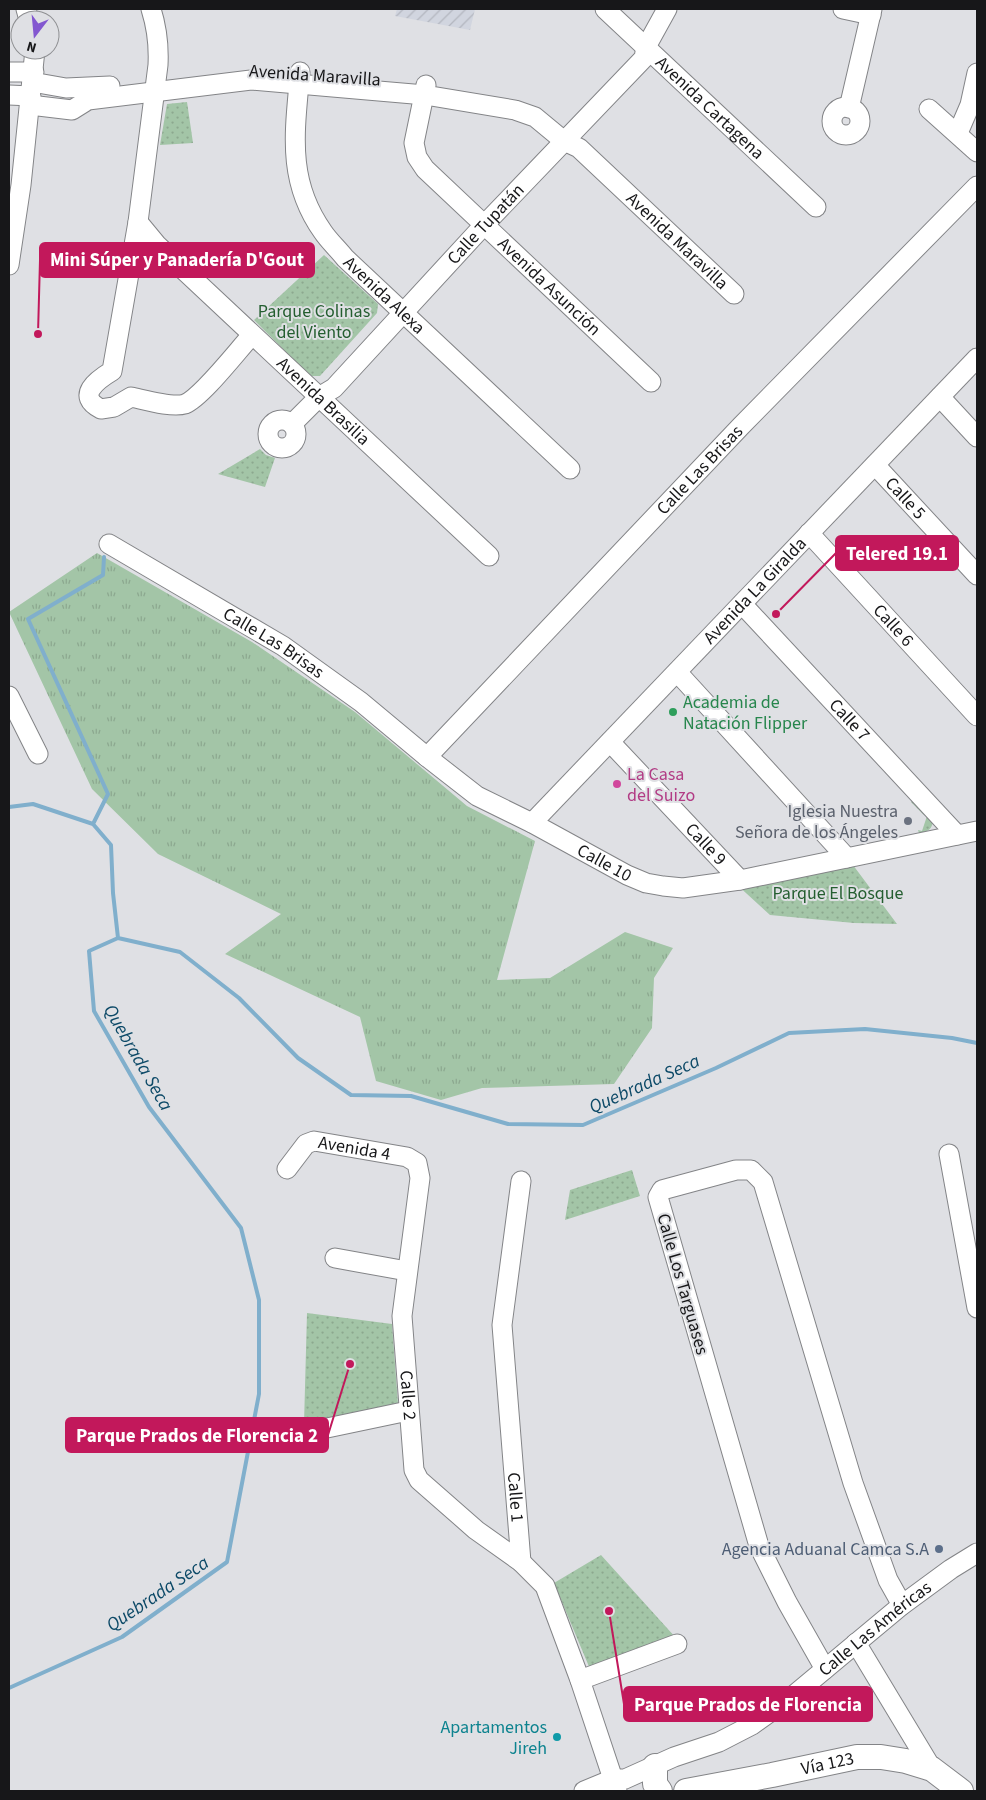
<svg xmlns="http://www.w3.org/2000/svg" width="986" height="1800" font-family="'Source Sans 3',sans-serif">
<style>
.industrial{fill:url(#industrial-furrows)}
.grass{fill:url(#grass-tufts)}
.park{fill:url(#park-dots)}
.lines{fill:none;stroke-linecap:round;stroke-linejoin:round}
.stream{stroke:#80afcc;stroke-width:4}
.minor-casing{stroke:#838487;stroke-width:21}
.major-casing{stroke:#838487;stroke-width:26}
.minor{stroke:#fff;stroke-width:19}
.major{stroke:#fff;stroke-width:24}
.leisure-dot{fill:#2e9e5b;stroke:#dfe0e4;stroke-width:2}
.hotel-dot{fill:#d1479c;stroke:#dfe0e4;stroke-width:2}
.worship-dot{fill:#6b7280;stroke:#dfe0e4;stroke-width:2}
.service-dot{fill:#5c6f8a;stroke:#dfe0e4;stroke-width:2}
.culture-dot{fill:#0f9aa8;stroke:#dfe0e4;stroke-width:2}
.labels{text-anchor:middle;stroke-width:4;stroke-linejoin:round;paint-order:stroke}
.street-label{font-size:18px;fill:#171719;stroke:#dfe0e4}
.park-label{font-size:18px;fill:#245e30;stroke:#dfe0e4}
.leisure-label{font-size:18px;fill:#27864d;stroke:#dfe0e4;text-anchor:start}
.hotel-label{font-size:18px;fill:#b23c85;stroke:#dfe0e4;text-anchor:start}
.worship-label{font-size:18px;fill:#5b616d;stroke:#dfe0e4;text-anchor:end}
.service-label{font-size:18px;fill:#4e5e75;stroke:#dfe0e4;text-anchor:end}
.culture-label{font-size:18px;fill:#0d838f;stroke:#dfe0e4;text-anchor:end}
.water-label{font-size:19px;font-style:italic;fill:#0c4967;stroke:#dfe0e4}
.leader{fill:none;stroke:#c2185b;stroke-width:2}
.callout-dot{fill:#c2185b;stroke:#dfe0e4;stroke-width:2}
.callout{fill:#c2185b;stroke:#c2185b;stroke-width:2}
.callout-label{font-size:19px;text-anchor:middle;font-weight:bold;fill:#fff}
</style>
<defs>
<pattern id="industrial-furrows" width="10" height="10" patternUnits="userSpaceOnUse" patternTransform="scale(1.25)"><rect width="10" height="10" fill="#d1d5df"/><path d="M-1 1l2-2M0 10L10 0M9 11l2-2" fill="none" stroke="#b3b6bf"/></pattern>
<pattern id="grass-tufts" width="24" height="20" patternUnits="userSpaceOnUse" patternTransform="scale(1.25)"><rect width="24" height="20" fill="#a3c5a7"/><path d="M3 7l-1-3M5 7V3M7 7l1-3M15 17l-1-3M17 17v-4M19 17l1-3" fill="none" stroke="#8ca88f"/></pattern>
<pattern id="park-dots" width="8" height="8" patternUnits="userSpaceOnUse" patternTransform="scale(1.25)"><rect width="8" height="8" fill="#a3c5a7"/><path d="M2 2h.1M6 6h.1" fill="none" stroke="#8ca88f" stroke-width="1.8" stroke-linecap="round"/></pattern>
</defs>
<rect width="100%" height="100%" fill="#dfe0e4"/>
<path class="industrial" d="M397,9H475L470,30L395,16Z"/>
<path class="grass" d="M97,553L252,642L355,712L467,806L535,841L497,980L550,978L625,932L673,948L654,978L652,1028L614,1084L482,1088L441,1100L376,1081L360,1017L225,954L281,914L158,854L92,789L9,612Z"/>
<path class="park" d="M187,102L193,143L160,145L167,104Z
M324,255L378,304L377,313L320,376H310L254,320Z
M260,449L266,455L275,458L265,487L218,474Z
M915,798L933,822C931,831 926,832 919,833L918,830L922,831L927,816L924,815L911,802Z
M850,861L897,924L854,923L770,915L735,883Z
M632,1170L640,1196L565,1220L570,1190Z
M307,1313L392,1324L398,1404L304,1424Z
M601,1555L676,1638L590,1669L554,1583Z"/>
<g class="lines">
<path class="stream" d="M9,807L33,804L93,824L111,845L113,893L118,938
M93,824L108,794L28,619L103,575L104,557
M9,1688L122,1637L227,1562L259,1394V1300L241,1228L149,1107L94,1011L89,951L118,938L180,952L239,998L298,1058L351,1095L411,1096L508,1124L583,1125L716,1068L789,1033L865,1029L952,1038L977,1043"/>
<g class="minor-casing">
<g id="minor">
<path d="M26,9L29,20"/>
<path d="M151,9C157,28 159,45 158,65L138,222L112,371C97,380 75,396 101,409L114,407L131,397C145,400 172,408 185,404C202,397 238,350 252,335"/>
<path id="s1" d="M605,9L816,207"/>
<path d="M843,9L871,15"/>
<path d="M9,72H34"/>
<path id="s2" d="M300,72C295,131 286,180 323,232C329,241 338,249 345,258L570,469"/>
<path d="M32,82L66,88L110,86"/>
<path id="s3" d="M426,85L414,143L417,157L425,169L651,382"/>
<path d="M9,95L31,96"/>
<path id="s4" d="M30,105L72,110L88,100L251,80L425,95L515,110L535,117L564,141L579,148L734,294"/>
<circle cx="846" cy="121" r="14"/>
<path d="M849,108L872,9"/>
<path d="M929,109L977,152"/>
<path d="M958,133L970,105L977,73"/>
<path id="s5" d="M138,222L157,245L489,556"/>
<path d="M9,265L21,185L35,50"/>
<path d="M940,397L977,437"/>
<circle cx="282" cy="434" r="14"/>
<path id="s6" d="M292,424L319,397L334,388L484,225L644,58L646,47L667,9"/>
<path id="s7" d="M875,465L977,575"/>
<path id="s8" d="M809,533L977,716"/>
<path id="s9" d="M109,544L283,646L361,702L427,757L477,796L532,823L627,875L646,883L663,886L683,888L740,880L977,831"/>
<path id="s10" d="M742,604L957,835"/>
<path d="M677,672L847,858"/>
<path d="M9,696L38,754"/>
<path id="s11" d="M610,742L740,880"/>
<path id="s12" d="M427,757L741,426L977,186"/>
<path id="s13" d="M532,823L977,358"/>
<path d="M949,1154L977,1308"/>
<path id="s14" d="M287,1169L306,1144L314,1141L407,1157L417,1163L420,1178L402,1316L414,1470L419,1480L476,1530L521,1562L545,1586L580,1680L617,1791"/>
<path id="s15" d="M521,1181L502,1325L521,1562"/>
<path d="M335,1258L407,1271"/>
<path d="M327,1428L408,1411"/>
<path d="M856,1643L932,1769"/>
<path d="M825,1669L787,1602L759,1546L658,1197L662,1190L736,1170H751L763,1182L853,1483L888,1580L902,1605"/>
<path d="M580,1680L677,1644"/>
<path id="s16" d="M584,1791L613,1779H625L674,1757L719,1742L752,1725L794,1695L902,1605L951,1569L977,1553"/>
</g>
</g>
<g class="major-casing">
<g id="major">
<path d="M655,1766V1784L660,1791"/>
<path id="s17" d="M686,1791L772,1775L857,1757H881L906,1761L932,1769L961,1791"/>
</g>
</g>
<use href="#minor" class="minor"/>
<use href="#major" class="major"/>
</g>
<circle class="leisure-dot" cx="673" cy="712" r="5"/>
<circle class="hotel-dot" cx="617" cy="784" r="5"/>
<circle class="worship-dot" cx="908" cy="821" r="5"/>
<circle class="service-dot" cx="939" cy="1549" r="5"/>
<circle class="culture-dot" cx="557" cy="1737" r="5"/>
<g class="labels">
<g class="street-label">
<text transform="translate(315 75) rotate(4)" y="6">Avenida Maravilla</text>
<text dy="6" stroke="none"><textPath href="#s1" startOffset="144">Avenida Cartagena</textPath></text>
<text dy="6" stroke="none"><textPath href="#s6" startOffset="279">Calle Tupatán</textPath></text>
<text dy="6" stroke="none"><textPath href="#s4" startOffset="702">Avenida Maravilla</textPath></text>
<text dy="6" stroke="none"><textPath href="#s3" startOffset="259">Avenida Asunción</textPath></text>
<text dy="6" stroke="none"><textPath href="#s2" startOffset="254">Avenida Alexa</textPath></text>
<text dy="6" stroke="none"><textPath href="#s5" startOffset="258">Avenida Brasilia</textPath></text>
<text dy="6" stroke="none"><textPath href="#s12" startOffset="396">Calle Las Brisas</textPath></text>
<text dy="6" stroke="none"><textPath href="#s7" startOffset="45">Calle 5</textPath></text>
<text dy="6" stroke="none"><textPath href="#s13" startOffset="322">Avenida La Giralda</textPath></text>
<text dy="6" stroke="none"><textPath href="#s8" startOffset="125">Calle 6</textPath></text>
<text dy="6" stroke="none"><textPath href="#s9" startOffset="192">Calle Las Brisas</textPath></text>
<text dy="6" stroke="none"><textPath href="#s10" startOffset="158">Calle 7</textPath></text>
<text dy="6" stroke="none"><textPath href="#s11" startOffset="140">Calle 9</textPath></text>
<text dy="6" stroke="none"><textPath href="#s9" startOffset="591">Calle 10</textPath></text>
<text dy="6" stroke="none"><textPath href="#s14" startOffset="81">Avenida 4</textPath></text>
<text transform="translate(683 1284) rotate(74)" y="6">Calle Los Targuases</text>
<text dy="6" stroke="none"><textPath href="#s14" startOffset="380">Calle 2</textPath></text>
<text dy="6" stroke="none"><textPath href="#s15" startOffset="318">Calle 1</textPath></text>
<text dy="6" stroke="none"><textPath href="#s16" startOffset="338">Calle Las Américas</textPath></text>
<text dy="6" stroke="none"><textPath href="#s17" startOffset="144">Vía 123</textPath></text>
</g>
<g class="park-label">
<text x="314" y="317">Parque Colinas<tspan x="314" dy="21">del Viento</tspan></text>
<text x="838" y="899">Parque El Bosque</text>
</g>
<g class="leisure-label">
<text x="683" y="708">Academia de<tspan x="683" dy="21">Natación Flipper</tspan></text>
</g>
<g class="hotel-label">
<text x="627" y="780">La Casa<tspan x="627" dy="21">del Suizo</tspan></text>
</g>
<g class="worship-label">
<text x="898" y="817">Iglesia Nuestra<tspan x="898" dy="21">Señora de los Ángeles</tspan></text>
</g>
<g class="service-label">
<text x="929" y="1555">Agencia Aduanal Camca S.A</text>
</g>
<g class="culture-label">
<text x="547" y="1733">Apartamentos<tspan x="547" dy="21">Jireh</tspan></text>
</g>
<g class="water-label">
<text transform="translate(139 1057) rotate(60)" y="7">Quebrada Seca</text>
<text transform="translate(644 1083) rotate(-24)" y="7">Quebrada Seca</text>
<text transform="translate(157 1593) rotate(-34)" y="7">Quebrada Seca</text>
</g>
</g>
<path class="leader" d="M38 334L40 260M776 614L836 553M350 1364L328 1435M609 1611L624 1704"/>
<g class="callout-dot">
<circle cx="38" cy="334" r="5"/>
<circle cx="776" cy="614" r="5"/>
<circle cx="350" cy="1364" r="5"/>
<circle cx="609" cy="1611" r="5"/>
</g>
<g class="callout">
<rect x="40" y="243" width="274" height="34" rx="5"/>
<rect x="836" y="536" width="122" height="34" rx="5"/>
<rect x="66" y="1418" width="262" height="34" rx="5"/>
<rect x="624" y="1687" width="248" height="34" rx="5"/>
</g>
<g class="callout-label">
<text x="177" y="266">Mini Súper y Panadería D'Gout</text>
<text x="897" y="560">Telered 19.1</text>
<text x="197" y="1442">Parque Prados de Florencia 2</text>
<text x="748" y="1711">Parque Prados de Florencia</text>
</g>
<rect width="986" height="1800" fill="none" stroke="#171719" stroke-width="20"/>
<g transform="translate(35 35) rotate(196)"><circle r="24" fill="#dfe0e4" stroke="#8f9093"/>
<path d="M0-4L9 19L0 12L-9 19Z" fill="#8357d0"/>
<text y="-8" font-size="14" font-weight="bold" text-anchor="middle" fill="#171719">N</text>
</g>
</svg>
